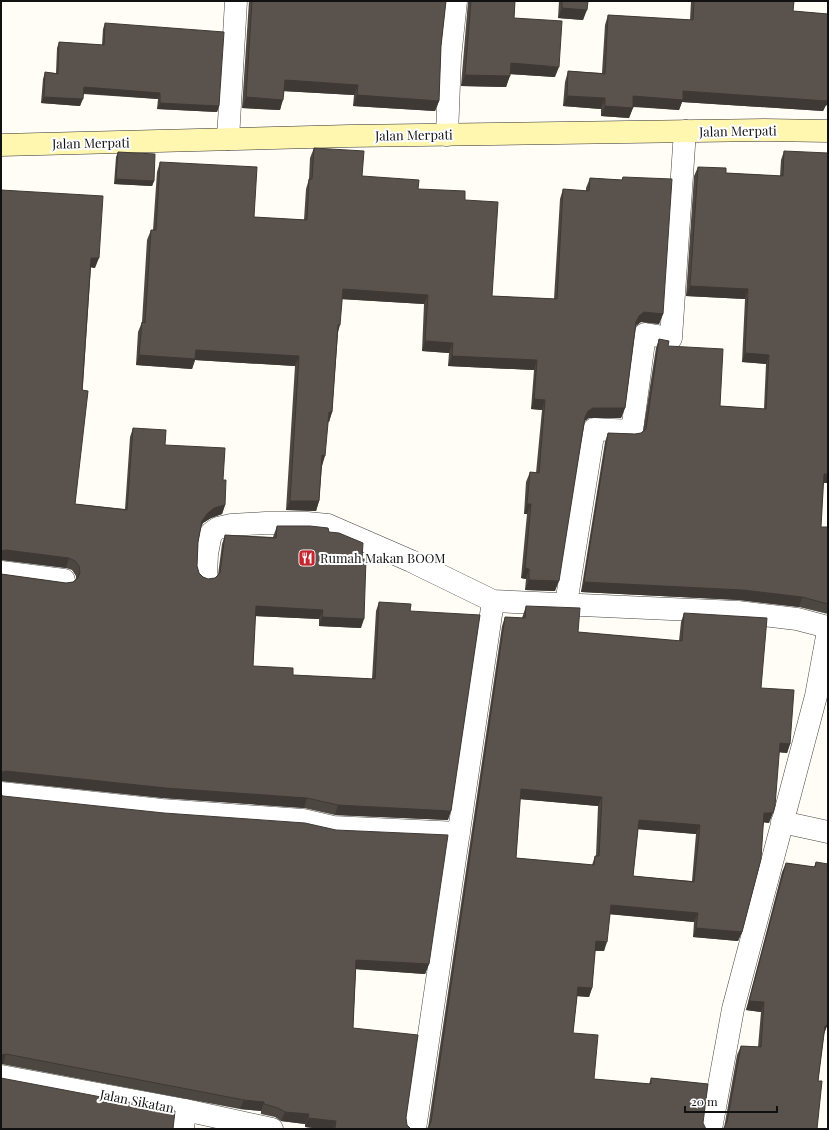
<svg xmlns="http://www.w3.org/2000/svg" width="829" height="1130" font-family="'Playfair Display',serif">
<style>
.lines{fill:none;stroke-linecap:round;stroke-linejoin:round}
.minor-casing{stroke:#444;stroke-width:23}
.tertiary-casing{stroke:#444;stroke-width:23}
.secondary-casing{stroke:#333;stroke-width:23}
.minor{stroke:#fff;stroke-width:22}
.tertiary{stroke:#fff;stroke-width:22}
.secondary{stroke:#fff6b0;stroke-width:22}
.wall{fill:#4d4742;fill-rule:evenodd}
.shaded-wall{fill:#3f3936}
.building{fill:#5a524d;stroke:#3f3936;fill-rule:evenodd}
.labels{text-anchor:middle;stroke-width:4;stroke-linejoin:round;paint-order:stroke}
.street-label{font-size:13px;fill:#111;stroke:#fff}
.poi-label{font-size:13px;fill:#111;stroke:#fff;text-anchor:start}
</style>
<rect width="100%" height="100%" fill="#fffdf5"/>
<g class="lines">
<g class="minor-casing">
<path id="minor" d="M447,135L450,58L456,1
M228,139L236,1
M1,572L64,580
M206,576L207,554L211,533L218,528L231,525L265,523H307L328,525L411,561L493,601L738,612L797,619L828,627
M566,604L594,429L632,431L645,334L671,338L685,131
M1,793L162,810L303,820L333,827L459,833
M782,822L828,832
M183,1129L185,1110
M415,1129L493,601
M711,1129L733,1009L816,696L828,631"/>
</g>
<g class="tertiary-casing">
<path id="tertiary" d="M1,1076L185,1110L272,1129"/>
</g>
<g class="secondary-casing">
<path id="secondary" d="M1,145L349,136L764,130L828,131"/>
</g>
<use href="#minor" class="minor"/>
<use href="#tertiary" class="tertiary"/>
<use href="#secondary" class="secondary"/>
</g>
<path class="wall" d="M249,1H446L441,46L439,101L435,111L353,106L354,95L284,91L280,110L242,108Z
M468,1H515L514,18L555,77L510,74L506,87L461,86Z
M559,1H588L583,20L558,18Z
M691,1H794L793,11L828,14V106L826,105L823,111L682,102L679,110L633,107L629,118L601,116V109L563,106L565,82L568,71L602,73L605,25L608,15L690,20Z
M105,23L219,106L217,112L157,109L158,99L83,94L80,106L41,103L43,79L45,72L56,73L57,48L59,42L102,45L103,29Z
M314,148L362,176L465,200L492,296L554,299L560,199L563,189L586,191V188L590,178L622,180L623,177L663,314L659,324L641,322L636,326L625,408L621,418H589L585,421L555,591L525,590L526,579L521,578L527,514H524L526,482L530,472L536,473L542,410L531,409L534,370L448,366L449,353L422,351L424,304L342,299L338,333L332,412L329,422H328L322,466L319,501L316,511L286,510L295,366L195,360L192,369L136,365L138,332L142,322L147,240L151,230H153L157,172L160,162L254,217L304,220L306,189L309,179L310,158Z
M784,151L823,483L821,527H828V614L799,607L739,600L581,592L605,442L608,433L635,434L641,433L643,431L656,348L659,339L668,346L720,406L764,409L766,364L742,362L745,299L686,296L694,176L698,167L726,173L780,176L781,160Z
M118,152L154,181L152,186L114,184L116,157Z
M1,190L95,268L91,267L75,504L125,509L130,437L133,428L165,445L223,480L225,505L222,514L211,518L203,523L201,527L198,542L197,566L199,573L203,577L208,579L215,578L218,575L222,544L225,535L273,537L277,526L329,532L362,559L361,628L319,626V619L255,616L253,666L293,675L372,679L376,611L379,602L410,611L448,820L335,815L304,808L163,798L1,781V574L66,583L73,582L76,579V576L72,570L66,568L2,560Z
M526,606L578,632L679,641L681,622L684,613L761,688L790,744L787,753L779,752L769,823L764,822L742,932L738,941L693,937L694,922L610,914L604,951H595L592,988L589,997L577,996L573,1033L594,1079L649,1084L651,1078L708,1084L428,1128L502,626L505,617L522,618ZM520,799L598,806L596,856H595L592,865L516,858ZM638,829L696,834L692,881L633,876Z
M1,795L429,964L425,974L356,969L353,1028L406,1118L407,1125L411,1129H322L305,1127V1124L281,1121L275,1117L261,1114V1111L240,1109L1,1064Z
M816,862L827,1026L824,1034L818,1081L724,1128L737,1055L741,1046L758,1047L761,1012L746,1010L782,872L786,863L814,867Z"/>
<path class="shaded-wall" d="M562,8L587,10L583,20L558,18Z
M511,63L559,67L555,77L507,74Z
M465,75L510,76L506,87L461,86Z
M285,80L358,85L354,95L281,91Z
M84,87L160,93L158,99L81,93Z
M683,91L828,95V106L826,105L823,111L682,102L679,110L629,106L633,96Z
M357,95L439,101L435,111L353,106Z
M567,96L605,98L601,109L563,106Z
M44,97L83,99L80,106L41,103Z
M246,97L283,100L280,110L242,108Z
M160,103L219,106L217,112L157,109Z
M605,106L633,108L629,118L601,116Z
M116,179L154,181L152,186L114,184Z
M91,258H99L95,268L88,267Z
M690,286L748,289L745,299L686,296Z
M343,289L428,295L424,304L339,299Z
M644,312L663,314L659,324L641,322L635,326L636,322L639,316Z
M338,325H340L337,335Z
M425,341L453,343L449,353L422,351Z
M196,350L299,356L295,366L195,360L192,369L136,365L139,355Z
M745,353L769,355L766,364L742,362Z
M452,356L537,360L534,370L448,366Z
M534,399L545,400L542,410L531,409Z
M593,408H625L621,418H589L584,421L588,411Z
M329,412H332L329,422H325Z
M322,455L325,456L322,466Z
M824,474H828V483H820Z
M290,501H319L316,511L286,510Z
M527,504H531L527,514H524Z
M225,505L222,514L211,518L203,523L199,531L202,521L207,514L214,508Z
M6,550L69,558L66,568L1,560V551Z
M525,568L529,569L526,579L521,578Z
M529,580L559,581L555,591L525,590Z
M584,582L743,590L802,597L799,607L739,600L581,592Z
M256,606L323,610L319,619L253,616Z
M322,617L364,619L361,628L319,626Z
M780,743L790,744L787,753L776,752Z
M6,771L307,798L304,808L163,798L1,781V772Z
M521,789L602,797L598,806L518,799Z
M338,805L451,811L448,820L335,815Z
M764,813H773L769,823L761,822Z
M639,820L700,825L696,834L635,829Z
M611,905L698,913L694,922L607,914Z
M696,928L742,932L738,941L693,937Z
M596,941L607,942L604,951L593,950Z
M356,960L429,964L425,974L353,969Z
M578,987L592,988L589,997L575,996Z
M749,1001L764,1002L761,1012L746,1010Z
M825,1026H827L823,1036Z
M6,1054L3,1064H1V1055Z
M244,1100L264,1102L261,1111L240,1109Z
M285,1112L309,1114L305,1124L281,1121Z
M308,1118L336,1121L333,1129H322L305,1127Z"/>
<path class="building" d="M252,1H446L441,46L439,101L357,95L358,85L285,80L283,100L246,97Z
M471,1H515L514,18L562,21L559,67L511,63L510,76L465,75Z
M562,1H588L587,10L562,8Z
M694,1H794L793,11L828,14V95L827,101L683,91V100L633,96V108L605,106V98L567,96L568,71L605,74L608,15L693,20Z
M105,23L224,32L219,106L160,103V93L84,87L83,99L44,97L45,72L58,74L59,42L104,45Z
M314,148L364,151L362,176L419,180L418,189L465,191V200L498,202L492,296L557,299L563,189L589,191L590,178L622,180L623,177L672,179L663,314L644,312L639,316L636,322L625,408H593L588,411L585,417L559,581L529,580V569L525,568L531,504H527L530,472L539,473L545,400L534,399L537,360L452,356L453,343L425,341L428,295L343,289L340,325H338L332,412H329L325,456L322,455L319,501H290L299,356L196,350L195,359L139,355L142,322L145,323L151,230H156L160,162L257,167L254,217L307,220L309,179H312Z
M784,151L828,153V474H824L821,527H828V604L802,597L743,590L584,582L608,433L635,434L641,433L646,429L659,339L669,341L668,346L723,349L720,406L766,409L769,355L745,353L748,289L690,286L698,167L726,168V173L783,176Z
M118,152L155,154L154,181L116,179Z
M1,190L103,196L99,258H91L82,390L88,391L75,504L127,510L133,428L166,430L165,445L225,448L223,480H226L225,505L214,508L207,514L202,521L198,542L197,566L199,573L203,577L208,579L215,578L220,573L225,535L276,538L277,526H310L328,528L329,532L339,533L363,543L362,559H366L364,619L322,617L323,610L256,606L253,666L293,668V675L375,679L379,602L411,604L410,611L480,615L451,811L338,805L307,798L166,788L6,771L1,772V574L66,583L73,582L78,578L80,572L79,566L75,561L69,558L6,550L1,551Z
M526,606L580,608L578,632L682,641L684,613L767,618L761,688L794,690L790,744L780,743L775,806L773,813H764L761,859L742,932L696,928L698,913L611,905L607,942L596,941L592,988L578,987L573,1033L598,1035L594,1079L651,1084V1078L708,1084L703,1123L706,1129H426L428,1128L431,1122L505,617L525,618ZM521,789L602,797L599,856H595L594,865L516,858ZM639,820L700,825L694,882L633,876Z
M1,795L3,796L164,813L305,823L336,830L448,835L429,964L356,960L353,1028L418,1035L406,1118L407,1125L411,1129H335L336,1121L308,1118L309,1114L285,1112L278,1108L264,1104V1102L244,1100L6,1054L1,1055Z
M816,862L828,864V1019L827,1026H825L818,1081H822L817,1129H722L724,1128L727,1122L741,1046L761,1047L764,1002L749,1001L786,863L815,867Z
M1,1078L175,1111L173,1129H1Z"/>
<defs>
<g id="restaurant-square" transform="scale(0.9)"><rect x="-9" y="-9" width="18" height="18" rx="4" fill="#c4262e" stroke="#fff"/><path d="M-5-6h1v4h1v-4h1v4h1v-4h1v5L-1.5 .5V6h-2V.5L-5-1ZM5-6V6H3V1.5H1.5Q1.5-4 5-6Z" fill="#fff"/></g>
</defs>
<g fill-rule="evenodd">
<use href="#restaurant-square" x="307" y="558"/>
</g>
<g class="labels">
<g class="street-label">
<text transform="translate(738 131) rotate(-1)" y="5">Jalan Merpati</text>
<text transform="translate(414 135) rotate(-1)" y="5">Jalan Merpati</text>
<text transform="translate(91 143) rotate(-1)" y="5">Jalan Merpati</text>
<text transform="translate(137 1101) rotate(11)" y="5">Jalan Sikatan</text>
</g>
<g class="poi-label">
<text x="320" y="563">Rumah Makan BOOM</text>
</g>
</g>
<rect width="829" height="1130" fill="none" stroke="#111111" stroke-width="4"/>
<path d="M685 1106v6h92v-6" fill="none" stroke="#111111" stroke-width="2"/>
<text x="691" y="1106" font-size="12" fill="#111111" stroke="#ffffff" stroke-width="3" paint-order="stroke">20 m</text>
</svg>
